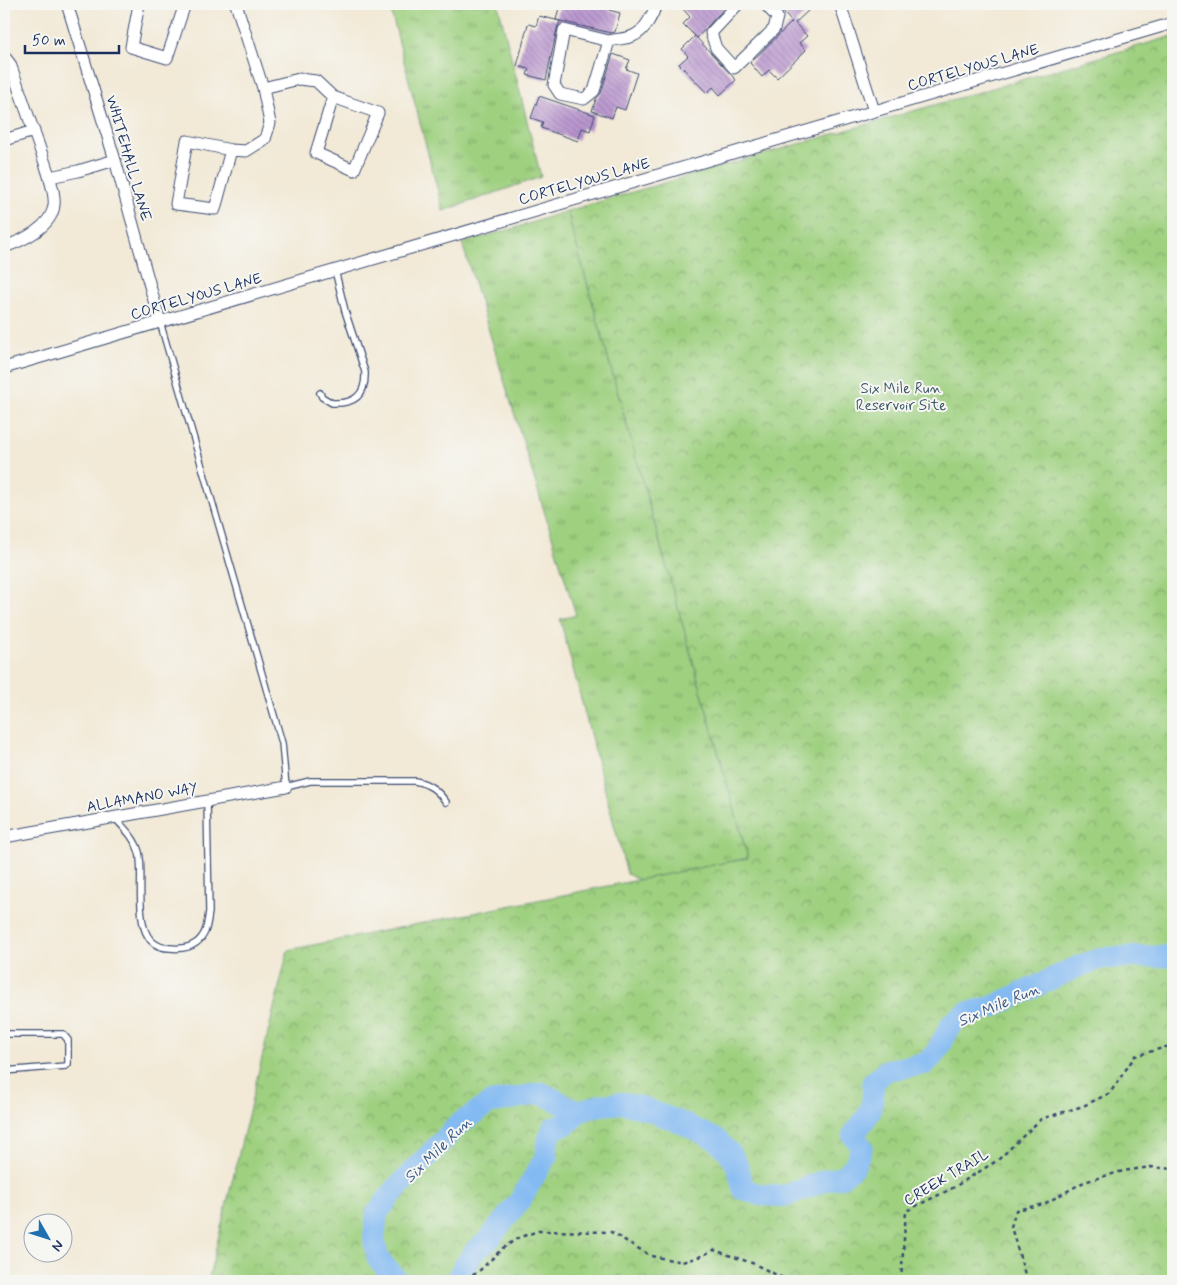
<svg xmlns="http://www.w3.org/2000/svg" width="1177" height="1285" font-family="Mynerve,sans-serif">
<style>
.grass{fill:url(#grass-tufts);stroke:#5c806e}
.park{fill:url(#park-crowns);stroke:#5c806e}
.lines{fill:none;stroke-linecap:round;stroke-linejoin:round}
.river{stroke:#83baf2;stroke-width:22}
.building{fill:url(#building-back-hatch)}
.service-casing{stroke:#3b4b70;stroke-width:8}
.minor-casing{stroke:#3b4b70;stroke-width:13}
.path{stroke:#3b4b70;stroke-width:2.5;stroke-dasharray:4 4;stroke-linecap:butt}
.service{stroke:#fff;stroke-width:5.5}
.minor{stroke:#fff;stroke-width:11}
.labels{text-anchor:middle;stroke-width:4;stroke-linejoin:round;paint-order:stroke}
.street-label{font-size:15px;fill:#1b2f5e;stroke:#f6f6f2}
.park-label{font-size:15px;fill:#3c5766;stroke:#f6f6f2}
.water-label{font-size:16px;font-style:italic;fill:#3a598a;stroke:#f6f6f2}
</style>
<defs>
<pattern id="grass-tufts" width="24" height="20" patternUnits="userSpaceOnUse" patternTransform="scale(1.25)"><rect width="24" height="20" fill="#9ed07f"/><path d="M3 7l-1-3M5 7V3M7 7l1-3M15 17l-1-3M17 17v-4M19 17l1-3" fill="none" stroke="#80a96b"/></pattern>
<pattern id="park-crowns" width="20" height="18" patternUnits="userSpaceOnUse" patternTransform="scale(1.25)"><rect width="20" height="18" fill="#9ed07f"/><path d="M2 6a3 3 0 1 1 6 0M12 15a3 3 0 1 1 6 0" fill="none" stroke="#80a96b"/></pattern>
<pattern id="building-back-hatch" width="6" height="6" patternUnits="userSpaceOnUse" patternTransform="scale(1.25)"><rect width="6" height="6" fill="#ba96cf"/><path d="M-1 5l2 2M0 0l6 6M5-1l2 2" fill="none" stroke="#967bab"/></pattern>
</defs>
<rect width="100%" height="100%" fill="#f6f6f2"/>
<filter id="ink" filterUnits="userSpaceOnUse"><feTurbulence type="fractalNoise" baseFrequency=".02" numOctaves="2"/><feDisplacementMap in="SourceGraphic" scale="10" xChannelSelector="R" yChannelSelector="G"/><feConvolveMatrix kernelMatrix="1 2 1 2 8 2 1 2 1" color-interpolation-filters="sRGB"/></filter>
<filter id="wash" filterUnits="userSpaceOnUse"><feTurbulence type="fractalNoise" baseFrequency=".0096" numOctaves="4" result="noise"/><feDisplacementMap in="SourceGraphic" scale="20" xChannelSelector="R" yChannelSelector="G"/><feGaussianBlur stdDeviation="1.12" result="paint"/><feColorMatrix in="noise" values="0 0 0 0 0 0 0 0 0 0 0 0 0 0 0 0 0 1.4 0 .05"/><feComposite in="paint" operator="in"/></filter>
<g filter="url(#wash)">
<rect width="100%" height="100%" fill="#f2e9d6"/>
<path class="grass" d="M389,4H498L541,177L443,211Z
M567,211L748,858L639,880L627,874L560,619L576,615L462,243L515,228Z"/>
<path class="park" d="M1173,36V1281H208L288,950L748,858L567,211Z"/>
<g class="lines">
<path class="river" d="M398,1281L378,1259L374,1239L377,1213L395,1190L459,1124L490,1103L542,1093L578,1112
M457,1281L463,1268L475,1251L487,1242L521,1199L547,1155V1144L553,1128L567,1124L578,1112L600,1105L623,1103L646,1109L682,1123L717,1140L729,1152L738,1167L743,1189L761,1195L786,1196L823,1181L842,1177L855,1165L862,1147L853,1135C870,1115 874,1109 873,1082L887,1070L925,1064L936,1053L952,1023L967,1013L992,1007L1077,967L1102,958L1173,956"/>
</g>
<g id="blocks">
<path class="building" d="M560,4H611L609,10L620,13L615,32L611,33L556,20Z
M688,4H728L697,38L683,24L690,17L683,9Z
M775,4H803L809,10L795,23L807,36L799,43L806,50L777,78L769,70L762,77L750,63L792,22Z
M539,16L560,21L557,29L546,80L527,75L529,69L517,66L528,24L536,26Z
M695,36L736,80L720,95L713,87L707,93L679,64L688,56L682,49Z
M613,54L630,60L626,69L637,73L625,110L616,107L612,118L592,111L596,99L601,93Z
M539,96L595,115L590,131L582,128L578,141L541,128L543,122L531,118Z"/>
</g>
</g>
<g filter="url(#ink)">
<use href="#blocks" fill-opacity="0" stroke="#3b4b70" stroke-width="1"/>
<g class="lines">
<g class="service-casing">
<path id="service" d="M160,322L282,743L286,787L310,781H415C430,784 437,790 446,802
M320,393L322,397L332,403C354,404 366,396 365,372L345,311L335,270
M114,817C124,828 135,838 139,852C146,877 127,948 170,948C179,949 189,948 196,943C207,935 207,924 209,912L207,801
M4,1034H63L68,1040V1064L66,1066L4,1071"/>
</g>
<g class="minor-casing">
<path id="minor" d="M67,4L115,160L160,322
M139,4L131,47L167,58L185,4
M738,4L711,33L716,48L734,68L774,29L777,17L765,4
M840,4L874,111
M564,30L609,41L594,91L584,99L560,94L554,85Z
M609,41C616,39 626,39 633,36C645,31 653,15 656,4
M4,56L10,64C20,91 29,119 39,146C44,161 56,191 54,205C52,227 22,241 4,247
M263,88L299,79L316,81L333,97
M333,97L378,113L354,170L316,153Z
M4,140L34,131
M187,141L231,150L215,209L176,204Z
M231,150L246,151L265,139L270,123L263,88L236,4
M50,177L78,171L115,160
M4,368L1173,23
M4,837L286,787"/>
</g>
<path class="path" d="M469,1281V1277L477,1273L503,1248L518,1238L538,1231L611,1232L651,1256L682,1262L699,1257L714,1250L752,1263L783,1278L784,1281
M901,1281L906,1211L951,1189L998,1160L1041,1119L1083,1106L1110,1093L1135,1056L1173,1045
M1027,1281L1011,1227L1016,1210L1044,1204L1084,1182L1123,1171L1151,1167L1173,1169"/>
<use href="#service" class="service"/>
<use href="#minor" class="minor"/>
</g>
</g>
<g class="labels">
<g class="street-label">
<text transform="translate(973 67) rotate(-16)" y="5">CORTELYOUS LANE</text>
<text transform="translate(129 158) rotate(74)" y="5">WHITEHALL LANE</text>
<text transform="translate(584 181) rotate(-16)" y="5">CORTELYOUS LANE</text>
<text transform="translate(196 296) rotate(-16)" y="5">CORTELYOUS LANE</text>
<text transform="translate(142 797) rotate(-10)" y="5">ALLAMANO WAY</text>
<text transform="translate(946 1177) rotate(-31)" y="5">CREEK TRAIL</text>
</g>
<g class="park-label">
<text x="901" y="393">Six Mile Run<tspan x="901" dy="17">Reservoir Site</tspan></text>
</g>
<g class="water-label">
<text transform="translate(998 1004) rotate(-23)" y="6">Six Mile Run</text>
<text transform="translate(437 1149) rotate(-44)" y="6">Six Mile Run</text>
</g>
</g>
<rect width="1177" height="1285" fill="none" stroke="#f6f6f2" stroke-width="20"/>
<g transform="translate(48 1238) rotate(129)"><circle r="24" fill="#f6f6f2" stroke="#9ea6b7"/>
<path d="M0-4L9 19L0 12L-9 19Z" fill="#1f6fb2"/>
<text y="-8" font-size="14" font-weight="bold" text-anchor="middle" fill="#1b2f5e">N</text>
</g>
<path d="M25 45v8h94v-8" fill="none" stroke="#1b2f5e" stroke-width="2.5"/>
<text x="32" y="45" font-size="15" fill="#1b2f5e" stroke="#f6f6f2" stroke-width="4" paint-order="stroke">50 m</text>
</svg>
